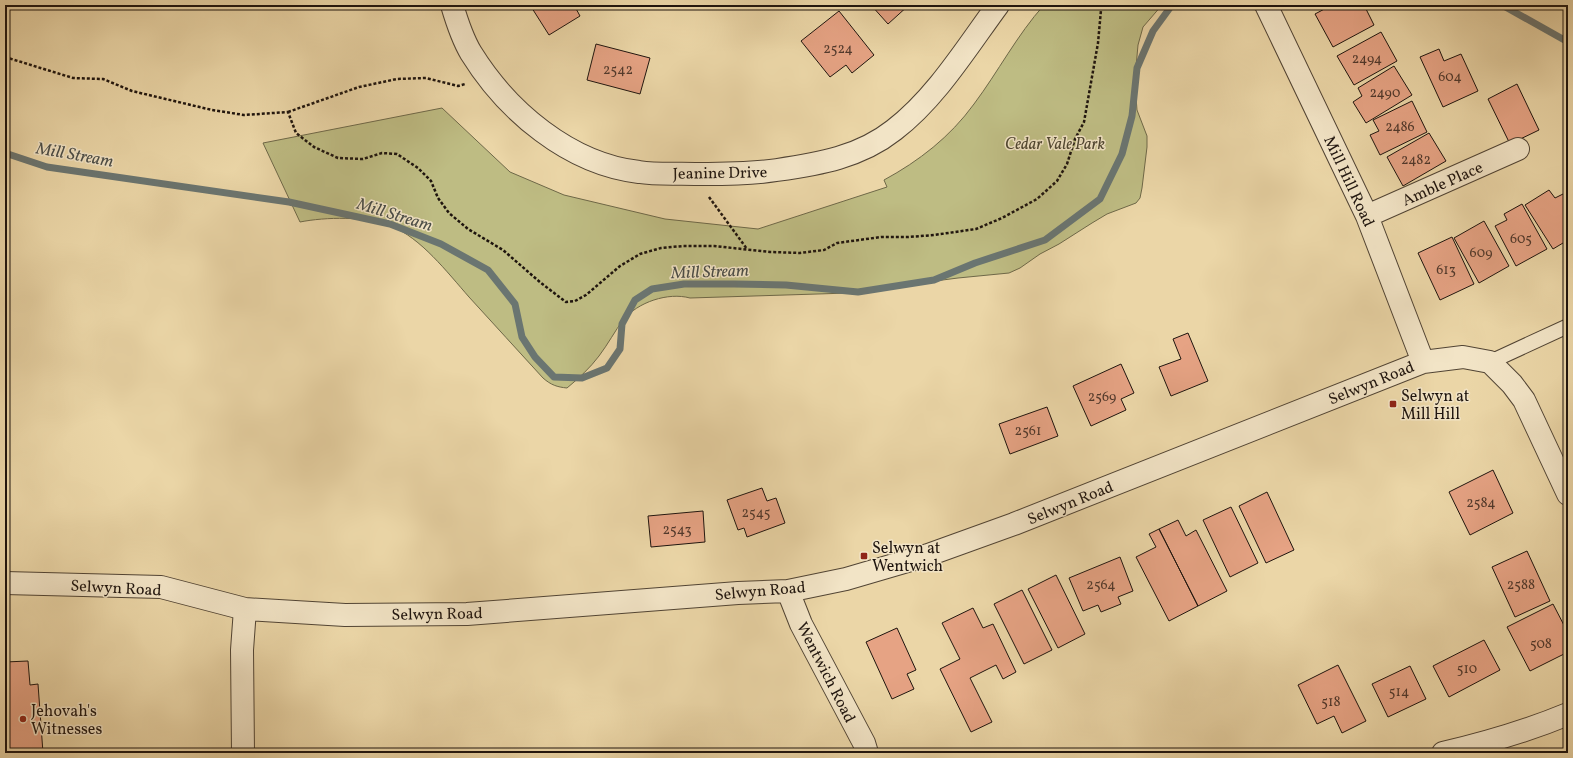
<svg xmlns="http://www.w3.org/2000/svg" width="1573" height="758" font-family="Vollkorn,serif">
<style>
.green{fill:#bebc83;stroke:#6e6848}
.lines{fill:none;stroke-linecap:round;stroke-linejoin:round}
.stream{stroke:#6a7571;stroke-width:7}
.building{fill:#e6a384;stroke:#1e140e}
.service-casing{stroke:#514434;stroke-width:16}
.minor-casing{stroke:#514434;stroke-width:24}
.path{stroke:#1e140e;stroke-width:2.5;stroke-dasharray:3 2;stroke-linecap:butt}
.service{stroke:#f2e4c6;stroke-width:14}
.minor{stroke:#f2e4c6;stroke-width:22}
.poi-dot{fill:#8f2418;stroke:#f2e4c6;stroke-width:1.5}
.labels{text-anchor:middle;stroke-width:3;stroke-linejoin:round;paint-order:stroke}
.number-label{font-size:14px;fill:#50382c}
.park-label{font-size:16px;font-style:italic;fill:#4e4631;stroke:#f2e4c6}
.street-label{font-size:16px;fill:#1e140e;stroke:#f2e4c6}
.poi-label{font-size:16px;fill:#1e140e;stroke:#f2e4c6;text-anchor:start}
.water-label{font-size:17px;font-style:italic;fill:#4a4d48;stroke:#f2e4c6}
</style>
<rect width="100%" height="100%" fill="#ebd6a7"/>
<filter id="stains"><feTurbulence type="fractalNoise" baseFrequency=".005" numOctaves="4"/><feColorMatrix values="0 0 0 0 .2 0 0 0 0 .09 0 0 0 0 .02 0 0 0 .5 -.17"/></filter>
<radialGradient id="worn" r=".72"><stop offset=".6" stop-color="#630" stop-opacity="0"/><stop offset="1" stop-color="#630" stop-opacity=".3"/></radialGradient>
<path class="green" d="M1044,5H1162L1143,27L1138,45L1135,78L1136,97L1137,110L1147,136V147L1142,188L1140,198L1136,203L1107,214L1092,223L1059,244L1040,254L1020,268L1009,273L958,278L881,288L853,294L849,293L690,298C668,292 638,302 623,320C615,331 608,344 599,356C590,368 579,378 567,388C557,387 551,385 543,378C518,351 494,324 469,297C447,272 421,238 391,226C367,216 325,217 300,222L263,143L442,108L510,172L564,195L665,219L758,229L887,187L884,180C919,161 950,137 974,104C998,72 1017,35 1044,5Z"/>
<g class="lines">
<path class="stream" d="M1502,5L1568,42
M5,153L47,167L289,202L390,224L441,244L488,270L515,304L522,337L535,357L554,377L582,378L607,368L620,349L622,324L635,300L652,289L684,284H734L786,285L858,292L934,280L975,263L1045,240L1100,199L1122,154L1132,116L1137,68L1153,31L1172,5"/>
</g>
<path class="building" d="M530,5H574L580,16L549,35Z
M871,5H909L888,24Z
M1332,5H1364L1374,25L1333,47L1315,14Z
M839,11L874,55L852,73L846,65L830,77L801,41Z
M1381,32L1397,61L1354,85L1337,56Z
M596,44L650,58L640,94L587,80Z
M1439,49L1444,61L1461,54L1478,91L1443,107L1420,57Z
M1394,66L1412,95L1366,123L1353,102L1362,96L1358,88Z
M1517,84L1539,130L1510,144L1488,99Z
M1412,101L1427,132L1380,155L1370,135L1379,131L1373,120Z
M1429,133L1446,161L1403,186L1387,157Z
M1549,190L1555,198L1565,193L1568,198V240L1553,249L1525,205Z
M1522,204L1547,249L1516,266L1495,226L1507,220L1504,214Z
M1484,221L1509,266L1479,283L1454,238Z
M1452,237L1474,284L1440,300L1418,253Z
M1188,333L1208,381L1171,396L1159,367L1181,359L1173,339Z
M1121,364L1134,393L1121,399L1126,410L1091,426L1073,386Z
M1047,407L1058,436L1010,454L999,424Z
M1493,470L1513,513L1470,535L1449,492Z
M762,488L767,501L776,498L785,523L747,537L744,528L738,530L727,500Z
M1267,492L1294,550L1266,563L1239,506Z
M1231,507L1258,563L1230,577L1203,520Z
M703,511L705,542L651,547L648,516Z
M1178,520L1186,536L1196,530L1227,591L1198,606L1159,529Z
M1159,529L1198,606L1169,621L1136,557L1156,547L1149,534Z
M1527,551L1550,601L1515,617L1492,567Z
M1120,557L1133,591L1118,597L1121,604L1101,612L1098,605L1083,611L1069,578Z
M1056,575L1085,634L1058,648L1028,589Z
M1022,590L1052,650L1024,664L994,604Z
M1553,604L1568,633V652L1530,671L1507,627Z
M973,608L983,628L993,624L1016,672L1003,679L996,665L970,678L992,722L971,732L940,669L960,659L942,623Z
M897,628L916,670L907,674L914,689L892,699L866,642Z
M1484,640L1500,670L1449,697L1433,666Z
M28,661L30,685L38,684L43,753H5V662Z
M1338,665L1366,721L1342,733L1334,716L1317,724L1298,685Z
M1410,666L1426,699L1388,717L1372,684Z"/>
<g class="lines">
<g class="service-casing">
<path id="service" d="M1490,362L1568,326"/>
</g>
<g class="minor-casing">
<path id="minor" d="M452,5C457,22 462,38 471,53C507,111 569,164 639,172C658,175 679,173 698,174C725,174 751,174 777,170C819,164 860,157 894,130C936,98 967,47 998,5
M1266,5L1367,216L1423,362
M1367,216L1518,149
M5,583L161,587L245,609L345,615L467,614L738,593L788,591L846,579L928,555L1014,524L1423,362L1463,357L1490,362L1512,384L1524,400L1568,494
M788,591L801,624L864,743L867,753
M243,753L242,650L245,609
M1443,753C1486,743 1527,731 1568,714"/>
</g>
<path class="path" d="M5,57L73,78L103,79L132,91L212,110L244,115L288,112L296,133L314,147L338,158L363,159L382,153L397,154L418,168L431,181L438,198L449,213L468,229L503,250L541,283L566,302L575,301L586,295L620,266L640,254L661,248L683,246H714L770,252L800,253L824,250L837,243L881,237H908L934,235L976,229L1002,218L1037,199L1057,181L1067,164L1075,139L1084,122L1098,43L1101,10L1100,5
M288,112L359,87L397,79L426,78L458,86L465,84
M709,197L747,249"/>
<use href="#service" class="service"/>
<use href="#minor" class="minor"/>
</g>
<g class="poi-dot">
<rect x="1389" y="400" width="8" height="8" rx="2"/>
<rect x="860" y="552" width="8" height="8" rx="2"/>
<circle cx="23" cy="719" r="4"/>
</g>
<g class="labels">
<g class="number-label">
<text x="838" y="53">2524</text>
<text x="1367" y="63">2494</text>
<text x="618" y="74">2542</text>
<text x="1450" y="81">604</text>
<text x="1385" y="97">2490</text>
<text x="1400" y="131">2486</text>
<text x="1416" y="164">2482</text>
<text x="1521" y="243">605</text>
<text x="1481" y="257">609</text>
<text x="1446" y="274">613</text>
<text x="1102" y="401">2569</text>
<text x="1028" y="435">2561</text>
<text x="1481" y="507">2584</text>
<text x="756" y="517">2545</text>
<text x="677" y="534">2543</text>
<text x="1101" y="589">2564</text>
<text x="1521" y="589">2588</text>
<text x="1541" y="648">508</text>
<text x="1467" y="673">510</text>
<text x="1399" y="696">514</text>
<text x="1331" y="706">518</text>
</g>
<g class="park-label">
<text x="1055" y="149">Cedar Vale Park</text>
</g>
<g class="street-label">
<text transform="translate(720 172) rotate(-1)" y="6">Jeanine Drive</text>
<text transform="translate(1350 181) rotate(65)" y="6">Mill Hill Road</text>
<text transform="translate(1442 183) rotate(-24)" y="6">Amble Place</text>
<text transform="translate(1371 382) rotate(-22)" y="6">Selwyn Road</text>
<text transform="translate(1070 502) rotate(-22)" y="6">Selwyn Road</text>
<text transform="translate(116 587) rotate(3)" y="6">Selwyn Road</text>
<text transform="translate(760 590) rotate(-5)" y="6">Selwyn Road</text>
<text transform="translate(437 613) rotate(-1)" y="6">Selwyn Road</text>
<text transform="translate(827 672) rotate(63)" y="6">Wentwich Road</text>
</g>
<g class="poi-label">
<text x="1401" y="401">Selwyn at<tspan x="1401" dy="18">Mill Hill</tspan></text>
<text x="872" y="553">Selwyn at<tspan x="872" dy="18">Wentwich</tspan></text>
<text x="31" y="716">Jehovah's<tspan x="31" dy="18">Witnesses</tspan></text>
</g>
<g class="water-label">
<text transform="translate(75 154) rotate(10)" y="6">Mill Stream</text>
<text transform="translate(395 214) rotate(17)" y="6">Mill Stream</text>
<text transform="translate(710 271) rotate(-2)" y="6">Mill Stream</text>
</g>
</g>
<rect width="1573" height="758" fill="none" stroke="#ebd6a7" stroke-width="20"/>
<rect x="6" y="6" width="1561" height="746" fill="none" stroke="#1e140e" stroke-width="2"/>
<rect x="10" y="10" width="1553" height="738" fill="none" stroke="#1e140e"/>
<rect width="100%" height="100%" filter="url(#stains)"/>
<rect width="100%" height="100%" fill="url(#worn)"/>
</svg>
